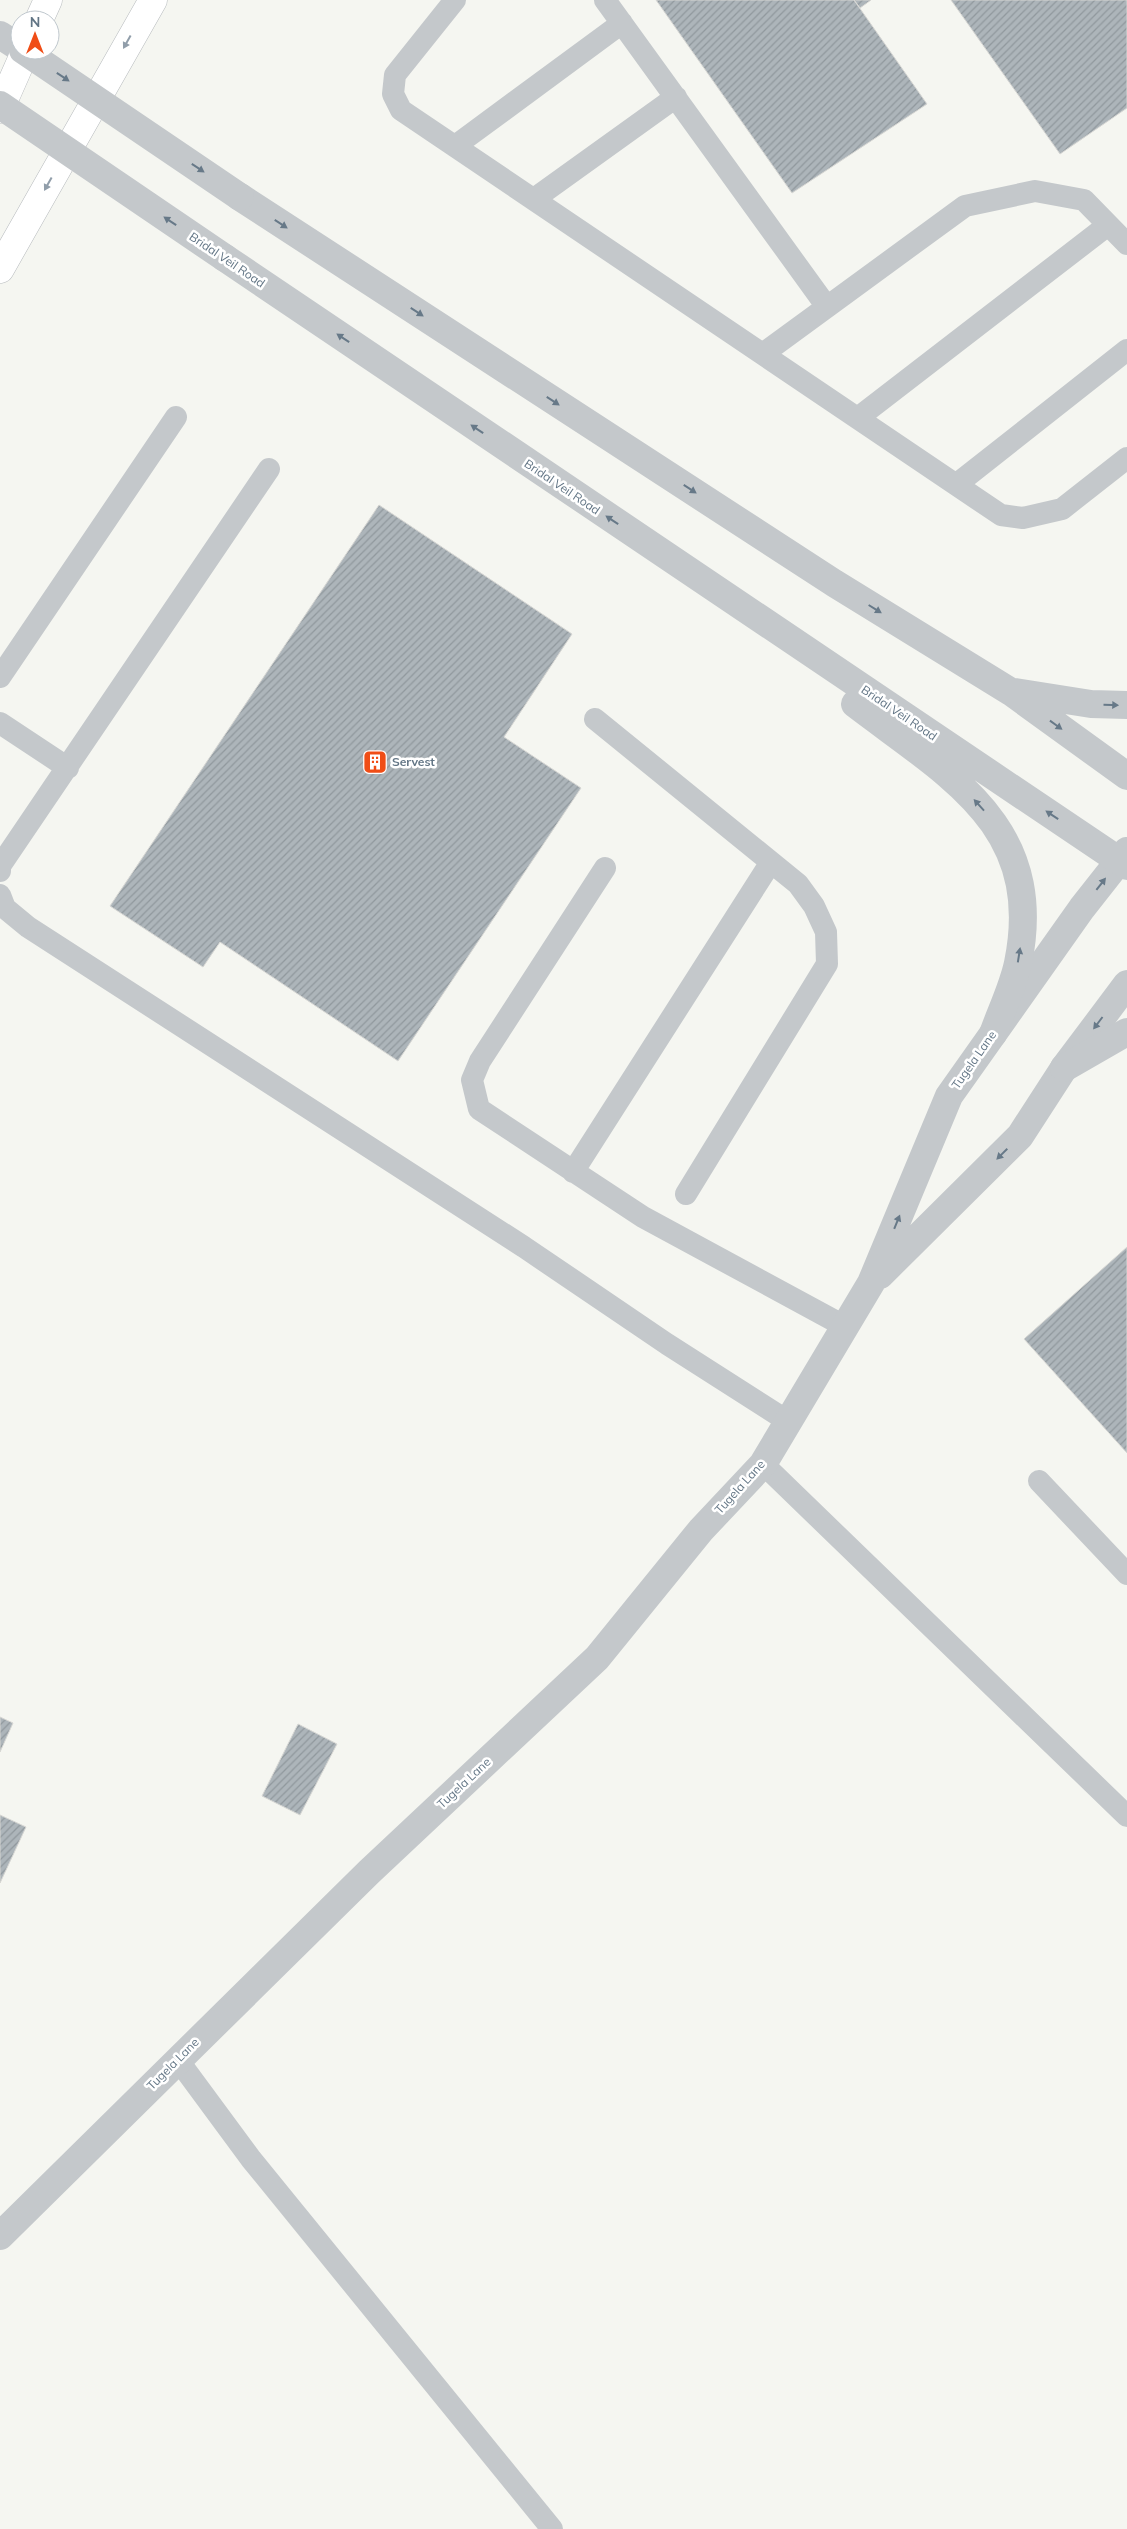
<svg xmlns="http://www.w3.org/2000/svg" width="1127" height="2529" font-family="Mulish,sans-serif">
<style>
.building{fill:url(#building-hatch);stroke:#d7d7d4}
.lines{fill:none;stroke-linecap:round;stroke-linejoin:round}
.motorway-casing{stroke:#b6babd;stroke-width:29}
.service{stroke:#c4c8cb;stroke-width:22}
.minor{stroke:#c4c8cb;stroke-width:28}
.tertiary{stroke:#c4c8cb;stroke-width:28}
.motorway{stroke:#fff;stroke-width:28}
.tertiary-bridge{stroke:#c4c8cb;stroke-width:28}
.oneway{fill:#919eaa}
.oneway2{fill:#677988}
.labels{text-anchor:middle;stroke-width:5;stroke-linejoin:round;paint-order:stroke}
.street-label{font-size:12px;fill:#627585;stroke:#fff}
.poi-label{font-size:12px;font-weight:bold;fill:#627585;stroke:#fff;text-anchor:start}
</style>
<defs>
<pattern id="building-hatch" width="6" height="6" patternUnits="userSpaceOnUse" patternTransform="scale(1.25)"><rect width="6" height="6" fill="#adb5ba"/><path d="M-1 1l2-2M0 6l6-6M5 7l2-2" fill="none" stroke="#90989d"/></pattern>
</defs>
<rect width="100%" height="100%" fill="#f5f6f1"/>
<path class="building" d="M656,0H854L927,104L792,193Z
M854,0H871L860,8Z
M951,0H1127V108L1060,154Z
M379,505L572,634L504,737L581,788L398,1061L220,942L203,967L110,906Z
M1127,1247V1453L1024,1339Z
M0,1717L13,1723L0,1752Z
M298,1724L337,1744L300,1815L262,1796Z
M0,1815L26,1827L0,1883Z"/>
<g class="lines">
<g class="motorway-casing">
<path id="motorway" d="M39,20L48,0
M0,109L26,50
M0,269L153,0"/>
</g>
<path class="service" d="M455,0L395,75L393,94L401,110L1001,515L1023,518L1062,509L1127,458
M605,0L827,307
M455,146L622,23
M534,199L676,97
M764,353L965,206L1035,191L1084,200L1127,244
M859,417L1108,225
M957,484L1127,350
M0,677L176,417
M595,719L798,884L814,906L826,932L827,964L686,1194
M0,723L68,768
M605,868L480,1061L472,1080L479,1109L643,1217L846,1327
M0,871V866L269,469
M0,895L5,908L28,927L524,1247L667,1344L789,1422
M573,1172L771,862
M763,1464L1127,1816
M1039,1481L1127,1574
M178,2060L251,2159L552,2529"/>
<path class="minor" d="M880,1275L1020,1136L1064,1068L1127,984
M0,2236L369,1872L597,1658L701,1530L763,1464L871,1283L949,1096L1082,908L1127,851"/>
<path class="tertiary" d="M0,35L20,48
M240,197L834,583L1011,692L1127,776
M225,258L1127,866
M1015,692L1091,704L1127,705
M855,704C949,776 1046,825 1018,963C1013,987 1001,1011 993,1034
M1064,1068L1127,1032"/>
<use href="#motorway" class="motorway"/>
<path class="tertiary-bridge" d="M23,50L240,197
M0,105L225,258"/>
</g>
<defs><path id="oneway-solid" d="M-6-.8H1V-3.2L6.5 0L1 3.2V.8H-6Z" transform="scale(1.25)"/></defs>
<g class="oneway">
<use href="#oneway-solid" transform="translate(127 42) rotate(119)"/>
<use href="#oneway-solid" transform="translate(48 184) rotate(119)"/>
</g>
<g class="oneway2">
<use href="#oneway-solid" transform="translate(63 77) rotate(34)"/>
<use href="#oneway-solid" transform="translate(198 168) rotate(34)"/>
<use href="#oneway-solid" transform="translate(170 221) rotate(-146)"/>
<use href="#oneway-solid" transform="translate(281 224) rotate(33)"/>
<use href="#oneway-solid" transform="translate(417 312) rotate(33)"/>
<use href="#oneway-solid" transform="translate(343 338) rotate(-146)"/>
<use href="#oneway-solid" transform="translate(553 401) rotate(33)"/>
<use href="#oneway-solid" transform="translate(477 429) rotate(-146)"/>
<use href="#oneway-solid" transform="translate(690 489) rotate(33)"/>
<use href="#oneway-solid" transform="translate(612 520) rotate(-146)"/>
<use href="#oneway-solid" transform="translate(875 609) rotate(32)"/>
<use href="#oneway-solid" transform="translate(1111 705) rotate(2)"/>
<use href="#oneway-solid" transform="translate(1056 725) rotate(36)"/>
<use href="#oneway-solid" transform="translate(979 805) rotate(-132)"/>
<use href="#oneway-solid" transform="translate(1052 815) rotate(-146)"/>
<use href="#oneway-solid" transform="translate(1101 884) rotate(-52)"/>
<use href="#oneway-solid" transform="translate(1019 955) rotate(-81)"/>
<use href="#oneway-solid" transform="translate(1098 1023) rotate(127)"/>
<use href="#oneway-solid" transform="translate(1002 1154) rotate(135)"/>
<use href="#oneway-solid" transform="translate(897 1222) rotate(-68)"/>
</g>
<defs>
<g id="building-square" transform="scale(1.25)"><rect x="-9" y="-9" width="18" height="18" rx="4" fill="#f04d16" stroke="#fff"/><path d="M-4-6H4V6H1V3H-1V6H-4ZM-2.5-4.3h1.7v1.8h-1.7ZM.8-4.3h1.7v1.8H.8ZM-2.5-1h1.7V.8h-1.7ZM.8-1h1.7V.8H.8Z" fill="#fff"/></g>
</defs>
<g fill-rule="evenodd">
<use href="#building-square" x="375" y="762"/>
</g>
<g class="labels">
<g class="street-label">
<text transform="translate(227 260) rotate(34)" y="4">Bridal Veil Road</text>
<text transform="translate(562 487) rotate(34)" y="4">Bridal Veil Road</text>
<text transform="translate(899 713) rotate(34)" y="4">Bridal Veil Road</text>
<text transform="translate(974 1060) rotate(-55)" y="4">Tugela Lane</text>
<text transform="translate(740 1487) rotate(-48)" y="4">Tugela Lane</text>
<text transform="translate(464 1783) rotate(-43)" y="4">Tugela Lane</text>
<text transform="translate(173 2064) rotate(-45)" y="4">Tugela Lane</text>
</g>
<g class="poi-label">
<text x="392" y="766">Servest</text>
</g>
</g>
<g transform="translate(35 35)"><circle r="24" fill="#ffffff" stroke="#c0c8ce"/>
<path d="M0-4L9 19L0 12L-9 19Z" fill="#f04d16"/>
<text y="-8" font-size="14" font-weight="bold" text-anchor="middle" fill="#627585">N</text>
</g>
</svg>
